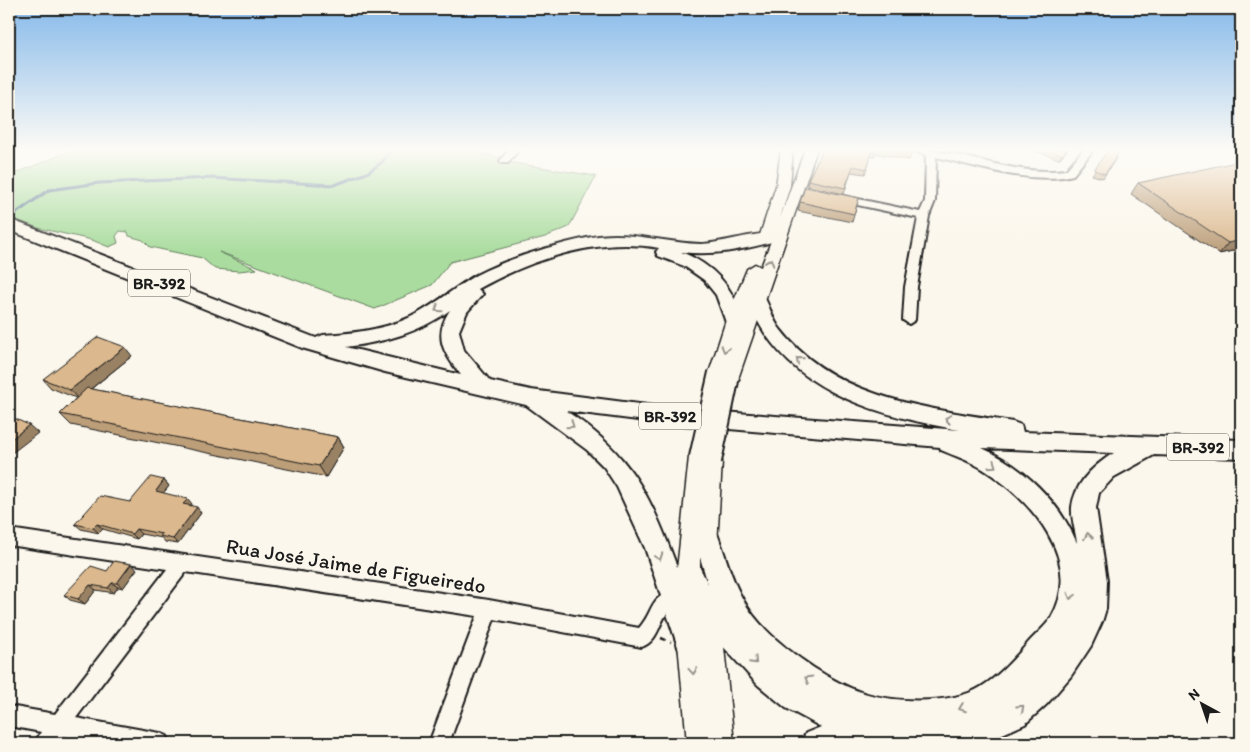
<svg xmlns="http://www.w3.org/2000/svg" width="1250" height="752" font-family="Itim,sans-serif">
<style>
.green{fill:#a9dc9e;stroke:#627c5d}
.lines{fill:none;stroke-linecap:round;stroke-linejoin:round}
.stream{stroke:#637e99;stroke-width:3}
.minor-casing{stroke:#1c1c1c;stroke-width:4}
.major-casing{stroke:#1c1c1c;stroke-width:3}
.highway-casing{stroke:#1c1c1c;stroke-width:4}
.path{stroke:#1c1c1c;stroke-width:2.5;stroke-dasharray:5 5;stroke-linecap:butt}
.minor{fill:#fbf7ec;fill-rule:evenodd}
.major{fill:#fbf7ec;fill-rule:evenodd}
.highway{fill:#fbf7ec;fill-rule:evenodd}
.major-bridge-casing{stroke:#1c1c1c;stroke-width:22;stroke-linecap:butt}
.major-bridge{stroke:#fbf7ec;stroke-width:18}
.wall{fill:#bc9e79;stroke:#1c1c1c}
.shaded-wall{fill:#998163;stroke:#1c1c1c}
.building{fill:#dbb88d;stroke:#1c1c1c}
.oneway{stroke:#97948e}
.labels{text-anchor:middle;stroke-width:5;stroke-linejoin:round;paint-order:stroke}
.shield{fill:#fbf7ec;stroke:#5f5e5a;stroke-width:1}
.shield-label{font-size:16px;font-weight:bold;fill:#1c1c1c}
.near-street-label{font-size:21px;fill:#1c1c1c;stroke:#fbf7ec}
</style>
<rect width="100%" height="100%" fill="#fbf7ec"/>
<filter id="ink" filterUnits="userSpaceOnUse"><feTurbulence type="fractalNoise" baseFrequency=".02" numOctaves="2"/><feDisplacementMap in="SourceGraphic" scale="10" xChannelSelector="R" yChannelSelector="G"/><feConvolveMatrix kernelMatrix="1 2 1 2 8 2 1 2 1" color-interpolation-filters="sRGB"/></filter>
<g filter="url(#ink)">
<path class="green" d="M75,149H462L503,158L501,161L596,176L569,227L545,237L450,262L432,285L375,309L219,252L257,269L239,271L215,269L202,258L150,247L143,240L129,236L128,232L120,231L116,236L118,243L109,247L92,240L38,228L9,217V176Z"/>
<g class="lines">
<path class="stream" d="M9,218L49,190L99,183L211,178L334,185L367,173L381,163L392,149"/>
<g class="minor-casing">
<path id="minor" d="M509,149H519L508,163H502L500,161Z
M907,149C960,148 1011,177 1066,170L1084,149H1094L1073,175C1031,185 977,166 936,157L935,201L929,216L917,287L915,320L909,324L903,320L905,287L918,218L839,201L834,198L839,195L920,212L925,201L926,155Z
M9,529L489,600L639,628C655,610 647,600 674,589L680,592L683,598C680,606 674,606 668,612C658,624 659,640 642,647L494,619L449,743H429L477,616L186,572L76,718L160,733L167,736L170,743H105L63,736L57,743H35L41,732L9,726V706L55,714L167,569L9,545Z"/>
</g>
<g class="major-casing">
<path id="major" d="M781,149H793L790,186L780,218L805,149H817L739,376L736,381L730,383L722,378H712L709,373L726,320L747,269L755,264L761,267L771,241H761L759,238L776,186Z
M699,449L706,451L707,455L712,453L719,455L722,461L717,545L714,552L706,555L700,553V603L709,598L717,601L720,609L734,743H687L678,643L677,570L689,457L692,451Z"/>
</g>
<g class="highway-casing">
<path id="highway" d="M9,219L316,338L323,335C357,333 392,329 422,311C441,300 457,286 476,275C510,258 550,246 587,238C627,229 662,243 701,244C719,244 760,231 772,234L774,238L772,242C742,250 713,256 681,252C714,265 733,287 743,320L741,325L734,326L727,325L716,295L704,280L684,266L658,256L656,252L659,248C597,237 532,259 478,289L483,294L467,312L459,331L464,350L490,381L531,390L670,408L960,430C874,415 780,389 748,299L751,295L757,293L763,295C770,306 772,319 780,329C834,400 932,409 1013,422L1021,425L1023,432L1241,440V458L1154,455L1114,477L1099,493L1096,508L1107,581L1106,609L1102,622L1091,646L1071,676L1047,704L1025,724L982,743H801L806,733L821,727L786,708L758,685L700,621L685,591L704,643L700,653L690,657L680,653L645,548L617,487L604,467L587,450L526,405L385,372L302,348L9,230ZM450,310C433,336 443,353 461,375L346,347C384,342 419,333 450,310ZM566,411L670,424L940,447L941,450C955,456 970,461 983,469C1030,499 1085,559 1051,618C1045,627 1035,635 1028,643C1014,659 999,676 981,687C951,706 885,703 853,689C821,676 774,643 753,615C731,585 728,559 714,526L705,523L696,526L693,534L708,584L697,562L688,558L679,562L677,567C651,497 631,453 566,411ZM982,448L1114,453C1094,465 1075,483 1072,507C1071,519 1076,532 1077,543C1059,501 1023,466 982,448Z"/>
</g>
<path class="path" d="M661,638L671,642"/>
<use href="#minor" class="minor"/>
<use href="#major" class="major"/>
<use href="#highway" class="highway"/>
<g class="major-bridge-casing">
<path id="major-bridge" d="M699,457L718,373
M712,461L730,376"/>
</g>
<use href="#major-bridge" class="major-bridge"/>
</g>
<path class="wall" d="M823,149H914L909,160L875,153L874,157L871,156L865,174L851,172L844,194L807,186L808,180Z
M1030,149H1069L1059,159Z
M1106,153L1117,157L1103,178L1092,175Z
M1138,183L1241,249L1219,254L1131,194Z
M859,198L852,222L798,211L800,202Z
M132,356L91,389L338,437L344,447L326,477L71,425L60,414L76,398L51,388L43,379Z
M164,480L169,486L163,493L192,504L191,506L201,513L178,544L165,542L162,538L141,534L137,539L103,529L99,533L81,529L75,524L130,502Z
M137,569L123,588L118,587L114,593L96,590L85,604L70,600L64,595L107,571Z"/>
<path class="shaded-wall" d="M1067,149H1069L1059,159L1062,155Z
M1241,240V249L1219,254L1228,243Z
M125,347L132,356L78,399L70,390Z
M29,425L38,433L12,453L9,450V441Z
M338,437L344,447L326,477L319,466Z
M164,480L169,486L161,496L156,491Z
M188,499L192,504L188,510L183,504Z
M197,507L201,513L178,544L173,539Z
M97,524L103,529L99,533L93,528Z
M136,529L141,534L137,539L132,534Z
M131,564L137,569L123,588L117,583Z
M112,583L118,587L114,593L108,588Z
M90,585L96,590L85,604L78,599Z"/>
<path class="building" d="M823,149H876V151H872L867,169L853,166L845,188L808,180Z
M884,149H913L911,154Z
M1046,149H1067L1062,155Z
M1112,149L1119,152L1105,174L1094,170L1106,153Z
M1241,161V240L1228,243L1138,183Z
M805,187L859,198L854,214L800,202Z
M98,337L125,347L70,390L43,379Z
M87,388L338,437L319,466L60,414Z
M9,416L29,425L9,441Z
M151,477L164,480L156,491L188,499L183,504L197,507L173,539L160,536L162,534L136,529L132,534L97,524L93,528L75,524L100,496L130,502Z
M114,561L131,564L117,583H112L108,588L90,585L78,599L64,595L91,566L107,571Z"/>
<defs><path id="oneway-chevron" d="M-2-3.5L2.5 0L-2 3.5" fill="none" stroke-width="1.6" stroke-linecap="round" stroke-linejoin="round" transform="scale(1.25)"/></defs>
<g class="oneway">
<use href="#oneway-chevron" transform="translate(770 262) rotate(-71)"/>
<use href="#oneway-chevron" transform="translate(438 309) rotate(147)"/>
<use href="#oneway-chevron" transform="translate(725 349) rotate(107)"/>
<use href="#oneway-chevron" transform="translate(799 360) rotate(-139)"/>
<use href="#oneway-chevron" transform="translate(948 419) rotate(-169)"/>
<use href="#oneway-chevron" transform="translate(571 425) rotate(35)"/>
<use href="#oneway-chevron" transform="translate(993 465) rotate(35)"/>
<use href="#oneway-chevron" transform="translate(1088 536) rotate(-99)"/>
<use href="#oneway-chevron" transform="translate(659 557) rotate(70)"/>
<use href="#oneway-chevron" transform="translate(1071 596) rotate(106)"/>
<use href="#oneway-chevron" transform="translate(754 661) rotate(46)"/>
<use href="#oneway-chevron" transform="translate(693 671) rotate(85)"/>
<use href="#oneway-chevron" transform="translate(808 679) rotate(-150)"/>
<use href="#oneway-chevron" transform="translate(962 708) rotate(159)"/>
<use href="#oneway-chevron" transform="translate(1021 708) rotate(-43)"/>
</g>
</g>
<linearGradient id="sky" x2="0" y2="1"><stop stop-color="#85b9ea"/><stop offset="0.59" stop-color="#fdfbf6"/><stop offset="1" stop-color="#fdfbf6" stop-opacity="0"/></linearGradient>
<rect width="1250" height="254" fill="url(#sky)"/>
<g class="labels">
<g class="shield">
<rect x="128" y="269.5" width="62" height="27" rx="4"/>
<rect x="639" y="402.5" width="62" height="27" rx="4"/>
<rect x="1167" y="433.5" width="62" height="27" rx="4"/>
</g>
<g class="shield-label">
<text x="159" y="289">BR-392</text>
<text x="670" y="422">BR-392</text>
<text x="1198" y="453">BR-392</text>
</g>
<g class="near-street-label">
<text transform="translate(356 566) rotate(9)" y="7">Rua José Jaime de Figueiredo</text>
</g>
</g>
<rect width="1250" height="752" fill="none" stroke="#fbf7ec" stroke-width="30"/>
<rect x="15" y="15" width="1220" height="722" fill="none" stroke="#1c1c1c" stroke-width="2" filter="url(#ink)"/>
<g transform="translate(1202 704) rotate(320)" stroke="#fbf7ec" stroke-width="4" paint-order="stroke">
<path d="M0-4L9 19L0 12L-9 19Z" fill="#1c1c1c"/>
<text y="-8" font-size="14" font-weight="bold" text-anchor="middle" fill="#1c1c1c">N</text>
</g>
</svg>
